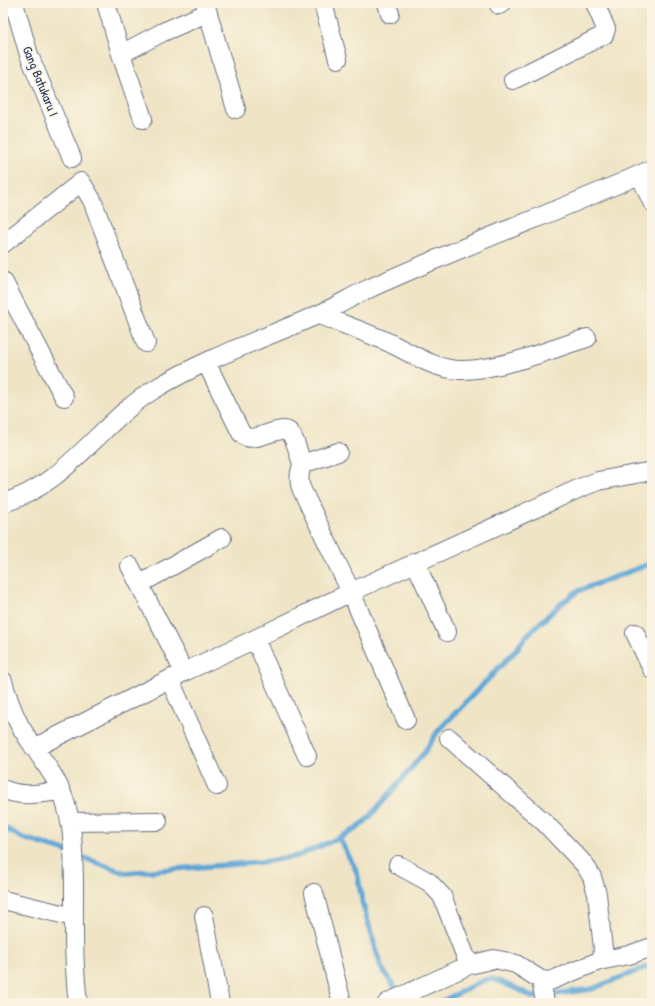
<svg xmlns="http://www.w3.org/2000/svg" width="655" height="1006" font-family="'Patrick Hand',sans-serif">
<style>
.lines{fill:none;stroke-linecap:round;stroke-linejoin:round}
.stream{stroke:#61a7d7;stroke-width:5.5}
.minor-casing{stroke:#656e82;stroke-width:20}
.minor{stroke:#fff;stroke-width:18}
.labels{text-anchor:middle;stroke-width:4;stroke-linejoin:round;paint-order:stroke}
.street-label{font-size:13px;fill:#1b2f5e;stroke:#fcf5e5}
</style>
<rect width="100%" height="100%" fill="#fcf5e5"/>
<filter id="ink" filterUnits="userSpaceOnUse"><feTurbulence type="fractalNoise" baseFrequency=".025" numOctaves="2"/><feDisplacementMap in="SourceGraphic" scale="8" xChannelSelector="R" yChannelSelector="G"/><feConvolveMatrix kernelMatrix="1 2 1 2 8 2 1 2 1" color-interpolation-filters="sRGB"/></filter>
<filter id="wash" filterUnits="userSpaceOnUse"><feTurbulence type="fractalNoise" baseFrequency=".012" numOctaves="4" result="noise"/><feDisplacementMap in="SourceGraphic" scale="16" xChannelSelector="R" yChannelSelector="G"/><feGaussianBlur stdDeviation="0.9" result="paint"/><feColorMatrix in="noise" values="0 0 0 0 0 0 0 0 0 0 0 0 0 0 0 0 0 1.4 0 .05"/><feComposite in="paint" operator="in"/></filter>
<g filter="url(#wash)">
<rect width="100%" height="100%" fill="#efe4c5"/>
<g class="lines">
<path class="stream" d="M3,827L23,838L57,848L125,873L262,862L297,856L339,838L356,829L369,818L423,754L438,731L516,650L527,635L562,603L578,591L652,563
M339,838L357,872L363,905L381,967L400,995
M439,1003L484,980L493,979L520,990L532,997L592,989L652,965"/>
</g>
</g>
<g filter="url(#ink)">
<g class="lines">
<g class="minor-casing">
<path id="minor" d="M14,3L29,55L72,158
M106,3L121,54L163,32L207,13
M205,3L236,109
M323,3L338,59
M387,3L390,14
M499,5L502,3
M121,54L143,119
M513,80L604,35L606,29L595,3
M640,175L652,202
M3,244L81,182L92,200L146,343
M3,281L64,397
M319,315C343,324 368,333 392,344C414,355 438,371 463,370C504,369 548,350 587,338
M206,362L241,433C243,434 244,436 246,437C258,442 283,422 291,434C296,441 299,455 302,464L338,452
M302,464C300,472 298,479 301,488L351,592L406,720
M3,503C67,485 100,422 155,389C206,358 263,339 317,315C334,308 349,298 366,290C392,278 418,267 444,256C513,227 584,200 652,169
M415,562L447,632
M130,566L184,672
M140,584L222,538
M635,633L652,669
M255,639L307,756
M170,680L217,786
M3,681C7,696 12,710 19,724C34,751 58,775 66,805C74,831 73,855 74,881C74,922 73,962 78,1003
M449,738L545,823L585,865L592,877L597,894L603,949L602,957L599,961
M34,748L184,672L255,639L351,592L580,488L598,481L652,471
M3,789C21,798 42,793 61,791
M71,822L158,821
M398,865L429,882L442,896L469,965
M314,893L342,1003
M3,900L74,917
M204,916L220,1003
M541,980L545,1003
M387,1003L469,965L494,959L504,961L516,964L541,980L550,981L599,961L629,955L652,947"/>
</g>
<use href="#minor" class="minor"/>
</g>
</g>
<g class="labels">
<g class="street-label">
<text transform="translate(41 81) rotate(68)" y="5">Gang Batukaru I</text>
</g>
</g>
<rect width="655" height="1006" fill="none" stroke="#fcf5e5" stroke-width="16"/>
</svg>
